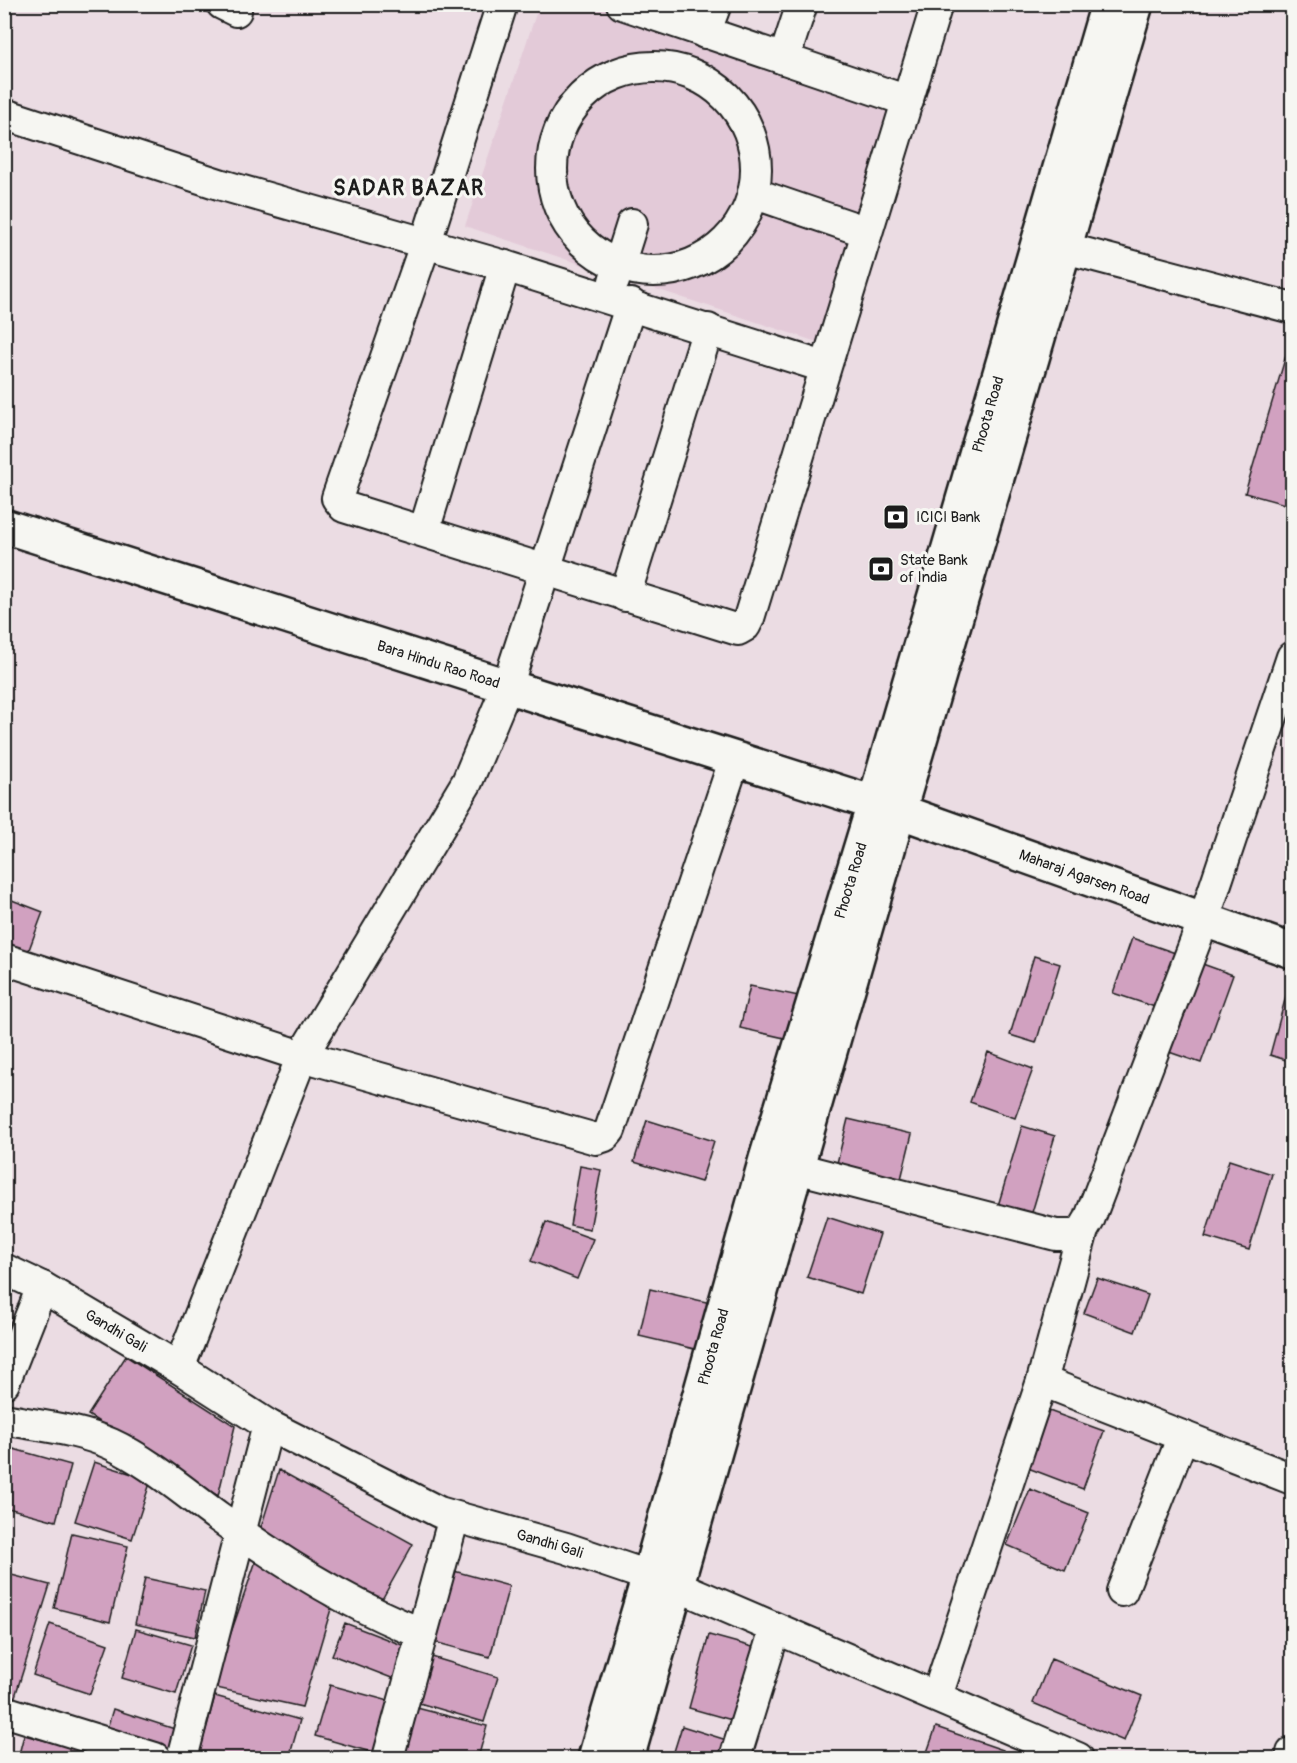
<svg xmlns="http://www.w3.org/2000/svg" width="1297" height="1763" font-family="Pangolin,sans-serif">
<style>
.built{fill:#e3cad8}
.building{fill:#d1a1c0;stroke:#1c1c1c;stroke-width:1.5}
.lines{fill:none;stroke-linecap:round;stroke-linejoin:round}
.minor-casing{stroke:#1c1c1c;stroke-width:34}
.tertiary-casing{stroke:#1c1c1c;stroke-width:38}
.minor{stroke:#f6f6f2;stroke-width:30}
.tertiary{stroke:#f6f6f2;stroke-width:33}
.labels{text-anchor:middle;stroke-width:6;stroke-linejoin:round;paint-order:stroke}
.street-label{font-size:15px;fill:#1c1c1c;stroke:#f6f6f2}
.poi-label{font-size:15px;fill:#1c1c1c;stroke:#f6f6f2;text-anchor:start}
.district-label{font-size:21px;font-weight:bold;letter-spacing:1.5px;fill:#1c1c1c;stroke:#f6f6f2}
</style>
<rect width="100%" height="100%" fill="#ebdce3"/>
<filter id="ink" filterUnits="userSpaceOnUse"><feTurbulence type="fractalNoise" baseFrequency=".0167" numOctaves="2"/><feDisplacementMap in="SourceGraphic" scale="12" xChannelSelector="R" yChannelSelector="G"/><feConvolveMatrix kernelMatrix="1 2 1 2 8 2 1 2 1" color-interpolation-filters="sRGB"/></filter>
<g filter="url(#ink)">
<path class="built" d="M539,5H617L908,101L826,345L465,226Z"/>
<path class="building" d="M1290,342H1292V506L1245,493Z
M4,897L43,912L24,963L4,956Z
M1132,938L1184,956L1164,1010L1113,993Z
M1034,956L1060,964L1036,1043L1010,1035Z
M1197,962L1233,975L1201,1063L1166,1051Z
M750,986L799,996L789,1039L740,1028Z
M1286,996L1292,998V1062L1270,1055Z
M988,1052L1033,1069L1015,1118L970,1102Z
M848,1119L912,1134L901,1179L837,1163Z
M647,1120L714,1141L701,1182L634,1162Z
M1022,1126L1055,1136L1030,1219L997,1209Z
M1229,1160L1272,1174L1249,1250L1205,1237Z
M580,1166L601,1170L590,1229L570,1225Z
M827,1217L880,1234L861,1294L807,1277Z
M546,1222L593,1239L577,1279L531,1261Z
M1097,1278L1148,1295L1135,1332L1084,1313Z
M650,1289L715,1304L703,1351L639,1336Z
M126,1356L235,1426L218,1496L88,1415Z
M1049,1411L1104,1431L1083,1489L1028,1468Z
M10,1448L71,1465L56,1521L4,1507V1469Z
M94,1462L151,1480L132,1539L75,1521Z
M279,1470L413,1544L376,1610L258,1537Z
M1030,1489L1089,1513L1065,1570L1007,1545Z
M72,1533L128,1546L110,1622L54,1608Z
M257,1558L331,1609L302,1707L212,1687Z
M443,1568L509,1586L490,1657L423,1639Z
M4,1573L50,1585L12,1706L4,1704Z
M145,1578L205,1591L195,1637L135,1624Z
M345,1623L415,1650L402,1682L332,1655Z
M50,1624L108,1644L90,1694L33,1675Z
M136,1629L191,1645L176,1694L122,1678Z
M709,1635L760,1649L739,1722L689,1708Z
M422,1654L498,1677L484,1722L409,1700Z
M1051,1659L1142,1696L1124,1741L1033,1703Z
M330,1685L400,1704L385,1756L315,1736Z
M215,1696L300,1720L289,1758H198Z
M417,1708L487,1726L478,1758H404Z
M113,1709L184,1732L176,1758L104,1739Z
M682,1726L736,1743L731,1758H672Z
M936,1727L1003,1750L1000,1758H925Z
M24,1735L82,1750L80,1758H18Z"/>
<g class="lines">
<g class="minor-casing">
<g id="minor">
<path d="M222,4L236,11"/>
<path d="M502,4L426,242L337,498L344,507L738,630L745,626L749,618L937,4"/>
<path d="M622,4L908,101"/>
<path d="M705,33L716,4"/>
<path d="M784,59L802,4"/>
<circle cx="654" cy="169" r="102"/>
<path d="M4,114L222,185L505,266L824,367"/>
<path d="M753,193L867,232"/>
<path d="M1065,248L1292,308"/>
<path d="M614,281L632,224"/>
<path d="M424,531L505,266"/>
<path d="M625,596L708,329"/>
<path d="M4,959L302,1056L596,1139L605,1136L610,1130L735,758"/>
<path d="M773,1162L1056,1235H1075L1083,1230"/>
<path id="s1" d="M4,1269L42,1287L179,1368L268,1425L439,1512L566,1548L675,1585L1078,1758"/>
<path d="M179,1368L302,1056L467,782L507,687L631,304"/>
<path d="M1042,1381L1292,1479"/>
<path d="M4,1383L42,1287"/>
<path d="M4,1419C39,1426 78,1429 111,1444C150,1462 185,1493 220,1518C281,1562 350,1606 421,1633"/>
<path d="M1122,1591L1183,1436"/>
<path d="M937,1696L1042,1381L1083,1230L1089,1220L1204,919L1292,657"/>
<path d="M4,1711L155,1758"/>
<path d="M182,1758L268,1425"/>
<path d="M388,1758L454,1517"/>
<path d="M735,1758L775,1629"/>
<path d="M1291,1758L1292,1753"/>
</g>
</g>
<g class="tertiary-casing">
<g id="tertiary">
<path id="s2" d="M4,526L899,811L1292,951"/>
<path id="s3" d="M595,1758L649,1576L766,1159L874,804L1108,4"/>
<path d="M627,1758L899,811L1136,4"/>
</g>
</g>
<use href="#minor" class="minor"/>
<use href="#tertiary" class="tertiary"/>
</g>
</g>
<defs>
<g id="bank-square" transform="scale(1.35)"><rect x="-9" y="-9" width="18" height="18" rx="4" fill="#1c1c1c" stroke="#f6f6f2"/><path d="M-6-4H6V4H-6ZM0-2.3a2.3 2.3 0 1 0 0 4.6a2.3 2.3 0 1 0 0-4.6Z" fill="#fff"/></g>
</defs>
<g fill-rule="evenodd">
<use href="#bank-square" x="896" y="517"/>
<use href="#bank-square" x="881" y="569"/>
</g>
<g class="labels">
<g class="street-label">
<text dy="5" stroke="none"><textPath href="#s3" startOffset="1400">Phoota Road</textPath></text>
<text dy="5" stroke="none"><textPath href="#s2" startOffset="456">Bara Hindu Rao Road</textPath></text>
<text dy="5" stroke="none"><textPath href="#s2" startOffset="1136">Maharaj Agarsen Road</textPath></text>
<text dy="5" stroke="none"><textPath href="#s3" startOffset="914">Phoota Road</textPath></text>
<text dy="5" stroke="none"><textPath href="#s1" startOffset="128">Gandhi Gali</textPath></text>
<text dy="5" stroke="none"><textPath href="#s3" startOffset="428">Phoota Road</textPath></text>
<text dy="5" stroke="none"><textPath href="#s1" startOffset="614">Gandhi Gali</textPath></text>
</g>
<g class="poi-label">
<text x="916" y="522">ICICI Bank</text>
<text x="900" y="565">State Bank<tspan x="900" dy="17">of India</tspan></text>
</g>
<g class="district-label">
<text x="409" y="195">SADAR BAZAR</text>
</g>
</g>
<rect width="1297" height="1763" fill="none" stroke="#f6f6f2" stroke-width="24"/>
<rect x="12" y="12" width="1273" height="1739" fill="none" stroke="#1c1c1c" stroke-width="2" filter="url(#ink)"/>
</svg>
